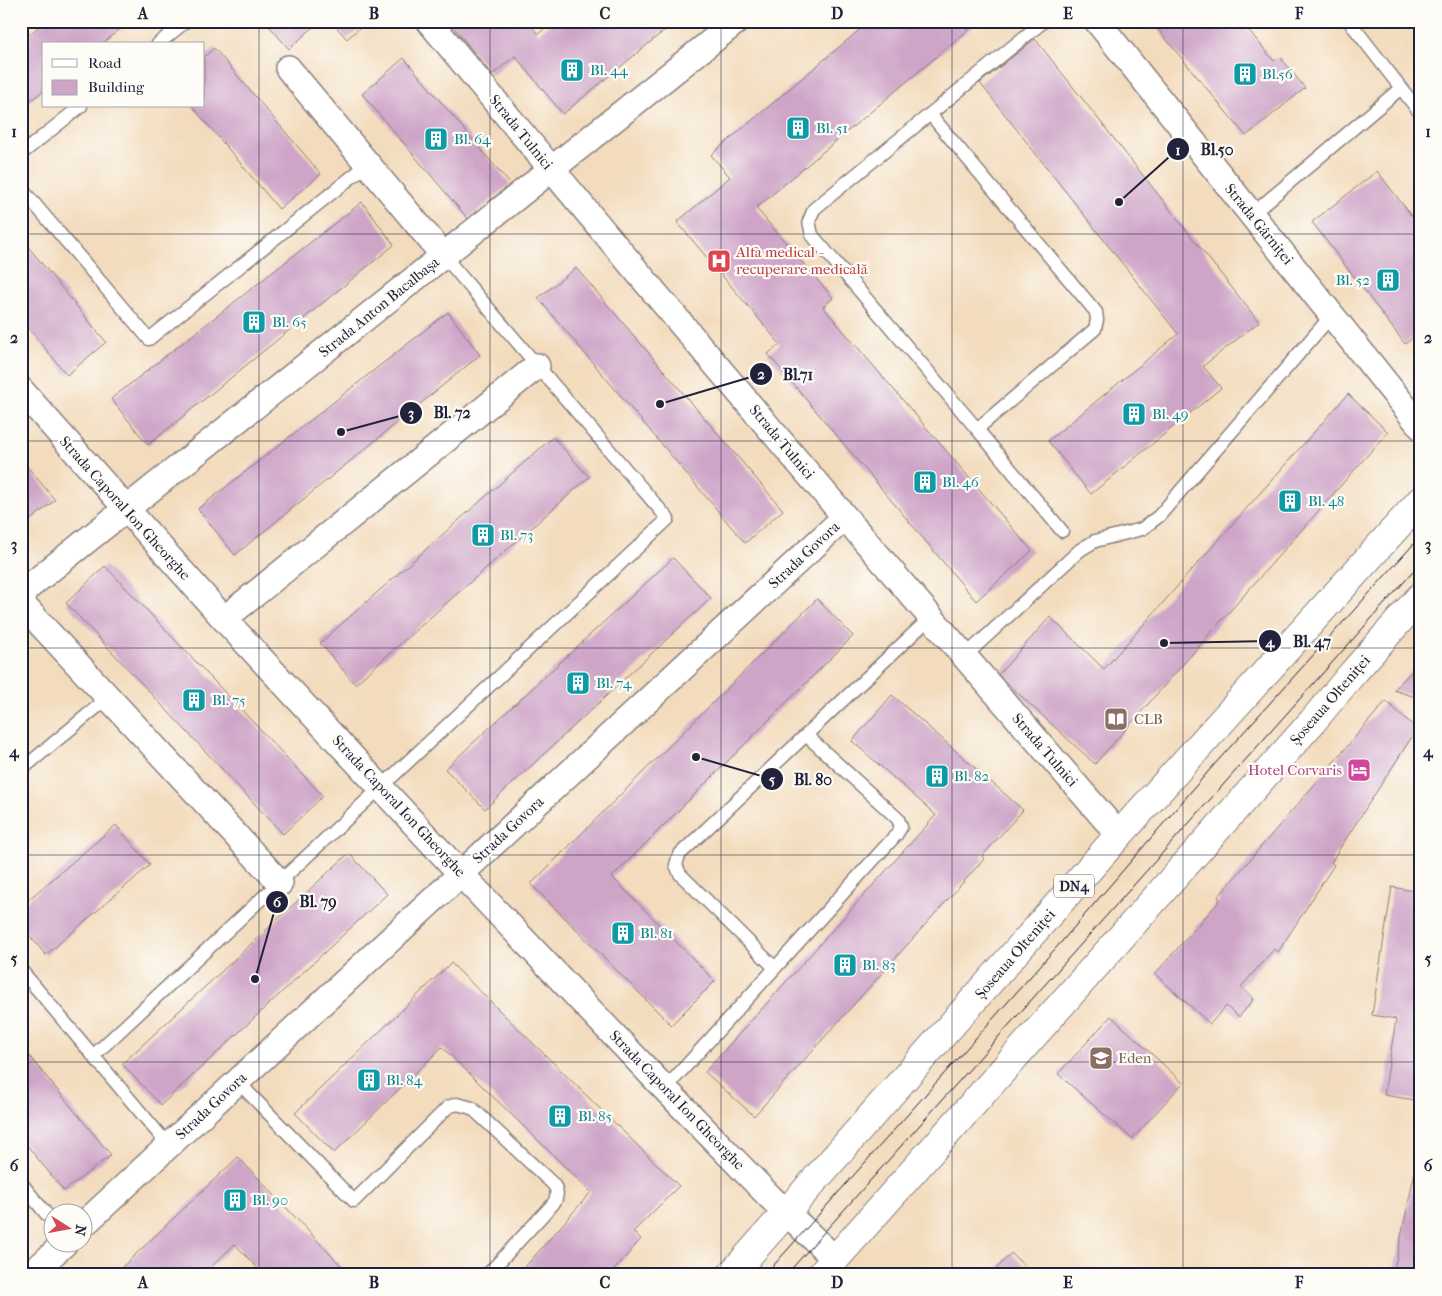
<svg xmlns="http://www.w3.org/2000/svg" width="1442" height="1296" font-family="'IM FELL French Canon',serif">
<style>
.building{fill:#cea4c7}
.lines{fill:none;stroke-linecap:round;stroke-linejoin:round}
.lane-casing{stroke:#8a7f7c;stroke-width:15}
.street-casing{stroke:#8a7f7c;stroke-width:28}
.primary-casing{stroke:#8a7f7c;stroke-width:30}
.lane{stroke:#fff;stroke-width:12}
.street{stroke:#fff;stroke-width:25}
.primary{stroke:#fff;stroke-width:28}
.tram{stroke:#22223b;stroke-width:1}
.grid{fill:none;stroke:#22223b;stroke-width:1;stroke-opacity:0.55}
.labels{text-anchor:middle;stroke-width:4.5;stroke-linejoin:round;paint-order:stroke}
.shield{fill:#fdfcf7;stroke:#646373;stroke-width:1}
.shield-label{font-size:14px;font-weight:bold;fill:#22223b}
.culture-label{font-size:15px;fill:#0d838f;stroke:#fdfcf7;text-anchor:start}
.street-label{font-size:15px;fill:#22223b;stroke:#fdfcf7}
.health-label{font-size:15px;fill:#be3a42;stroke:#fdfcf7;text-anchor:start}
.education-label{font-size:15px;fill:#785e54;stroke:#fdfcf7;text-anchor:start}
.hotel-label{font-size:15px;fill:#b23c85;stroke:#fdfcf7;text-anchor:end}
.leader{fill:none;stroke:#22223b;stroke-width:2}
.callout-dot{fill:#22223b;stroke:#fdfcf7;stroke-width:2}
.mark-label{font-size:15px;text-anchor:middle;font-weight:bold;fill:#fff}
.callout-label{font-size:16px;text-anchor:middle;font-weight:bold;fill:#22223b;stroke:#fdfcf7;stroke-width:4.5;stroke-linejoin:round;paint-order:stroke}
.neatline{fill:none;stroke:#22223b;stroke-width:2}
.grid-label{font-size:16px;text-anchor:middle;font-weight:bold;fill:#22223b}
</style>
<rect width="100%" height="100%" fill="#fdfcf7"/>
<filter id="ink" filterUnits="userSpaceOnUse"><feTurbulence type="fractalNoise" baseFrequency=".02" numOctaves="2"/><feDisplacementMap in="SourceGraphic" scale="10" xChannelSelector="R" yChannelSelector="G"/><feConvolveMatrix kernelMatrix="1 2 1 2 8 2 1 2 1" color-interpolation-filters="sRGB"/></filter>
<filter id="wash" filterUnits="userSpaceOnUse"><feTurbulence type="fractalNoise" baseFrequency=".0096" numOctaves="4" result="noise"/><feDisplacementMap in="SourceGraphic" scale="20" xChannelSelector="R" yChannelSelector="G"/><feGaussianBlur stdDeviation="1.12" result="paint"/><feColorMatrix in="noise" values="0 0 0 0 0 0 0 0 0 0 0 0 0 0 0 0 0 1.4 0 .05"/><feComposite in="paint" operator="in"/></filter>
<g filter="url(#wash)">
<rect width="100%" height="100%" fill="#f3dcbd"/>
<g id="blocks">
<path class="building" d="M46,21H130L102,44H44V90L21,108V41Z
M265,21H320L289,49Z
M331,21H367L347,39Z
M449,21H528L538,34L553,21H676L563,114L515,56L492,75Z
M870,21H979L756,208L833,298L823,307L1032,551L976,601L768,354L780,344L677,222L730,177L711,155Z
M1151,21H1241L1274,61L1280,57L1305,88L1246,136Z
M1035,39L1259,322L1203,366L1221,388L1091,494L1048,441L1178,334L980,83Z
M214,48L321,174L279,209L192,106H204V57Z
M404,58L510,184L468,219L362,94Z
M1377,171L1421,228V331L1405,344L1312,222Z
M362,202L394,245L148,445L111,399Z
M21,238L106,342L67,375L21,319Z
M576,268L783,510L745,543L538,298Z
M448,312L480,355L235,555L198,509Z
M1348,394L1388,432L1095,764L998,675L1050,617L1104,669Z
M553,437L589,477L355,684L320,643Z
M21,459L55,500L21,528Z
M673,558L711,598L485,809L445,769Z
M105,566L323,796L283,834L66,603Z
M817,599L853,636L612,877L715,981L671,1025L531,884Z
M1421,661V699L1394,690Z
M892,695L1023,810L982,856L984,859L754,1116L705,1072L936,815L852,741Z
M1386,701L1417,729L1331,862L1334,865L1278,952L1274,949L1241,987L1254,999L1239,1017L1226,1006L1210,1024L1155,974L1220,900L1218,897Z
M116,825L150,865L46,955L21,926V906Z
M349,853L387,894L161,1105L122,1064Z
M1420,860H1421V1101L1384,1095L1396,1019L1372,1015L1392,887L1415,891Z
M451,963L679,1186L633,1232L641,1239L610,1275H518L591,1192L442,1047L334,1153L295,1113Z
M1111,1016L1183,1083L1132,1139L1058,1074Z
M21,1046L111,1155L64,1191L21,1138Z
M238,1157L350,1275H264L235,1244L203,1275H114Z
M1417,1162L1421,1163V1275H1393Z
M1011,1253L1034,1275H991Z"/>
</g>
</g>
<g filter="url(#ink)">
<use href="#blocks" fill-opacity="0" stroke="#8a7f7c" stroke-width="1"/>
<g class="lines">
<g class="lane-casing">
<path id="lane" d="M158,44L186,21
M1401,88L1421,114
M930,114L1096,312L1097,320L1095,329L977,429L812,235L809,221L814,209C891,146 968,84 1044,21
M21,154L81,106
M21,188L149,339L368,164
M1251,215L1401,88L1349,21
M977,429L1062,531
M964,657L1080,550L1095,541L1142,529L1159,516L1332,315
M21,770L109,697
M775,968L680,874L676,865L679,855L806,735
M21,970L169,1146
M93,1056L668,519L443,255
M238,1082L354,1201L448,1107L457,1104L472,1108L553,1184C558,1190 558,1197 553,1204L487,1275
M665,1089L896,835L901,827L898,819L806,735L931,617
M21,1183L52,1221"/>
</g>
<g class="street-casing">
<path id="street" d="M429,21C655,296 886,567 1119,835
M1097,21L1421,427
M288,68L443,255
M21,390L224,619L461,874L665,1089L770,1197L835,1259
M21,593L737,21
M21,603L280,883
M224,619L537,366
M82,1226L845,517
M30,1275L64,1244"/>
</g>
<g class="primary-casing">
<path id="primary" d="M731,1275L1119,835L1421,500
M821,1275L1312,722L1352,674L1421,596"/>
</g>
<use href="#lane" class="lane"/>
<use href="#street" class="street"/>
<use href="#primary" class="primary"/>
<path class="tram" d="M765,1275L1063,940L1213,766L1421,536
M786,1275L1421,563"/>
</g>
</g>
<path class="grid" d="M259,21V1275M490,21V1275M721,21V1275M952,21V1275M1183,21V1275M21,234H1421M21,441H1421M21,648H1421M21,855H1421M21,1062H1421"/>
<defs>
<g id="building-square" transform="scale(1.25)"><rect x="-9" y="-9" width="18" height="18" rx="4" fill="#0f9aa8" stroke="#fdfcf7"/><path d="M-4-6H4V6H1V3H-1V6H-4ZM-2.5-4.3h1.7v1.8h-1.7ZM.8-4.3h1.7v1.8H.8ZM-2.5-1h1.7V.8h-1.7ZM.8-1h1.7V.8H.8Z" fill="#fff"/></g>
<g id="hospital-square" transform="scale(1.25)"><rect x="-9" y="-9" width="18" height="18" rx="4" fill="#e0444e" stroke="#fdfcf7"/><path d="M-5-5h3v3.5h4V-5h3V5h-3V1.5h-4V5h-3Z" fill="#fff"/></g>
<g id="library-square" transform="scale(1.25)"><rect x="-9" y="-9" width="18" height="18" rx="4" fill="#8d6e63" stroke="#fdfcf7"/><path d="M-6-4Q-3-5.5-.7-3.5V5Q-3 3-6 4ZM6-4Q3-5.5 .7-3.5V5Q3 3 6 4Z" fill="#fff"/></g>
<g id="hotel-square" transform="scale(1.25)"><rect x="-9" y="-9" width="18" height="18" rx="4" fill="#d1479c" stroke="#fdfcf7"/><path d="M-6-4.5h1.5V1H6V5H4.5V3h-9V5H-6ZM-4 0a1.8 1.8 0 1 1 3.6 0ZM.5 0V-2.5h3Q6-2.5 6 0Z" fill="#fff"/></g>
<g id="school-square" transform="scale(1.25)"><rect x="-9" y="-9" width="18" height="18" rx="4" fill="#8d6e63" stroke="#fdfcf7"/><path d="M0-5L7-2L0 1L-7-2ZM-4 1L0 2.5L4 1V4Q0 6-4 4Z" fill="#fff"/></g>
</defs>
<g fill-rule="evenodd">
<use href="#building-square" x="572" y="70"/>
<use href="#building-square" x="1245" y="74"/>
<use href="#building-square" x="798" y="128"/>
<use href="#building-square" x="436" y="139"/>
<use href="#hospital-square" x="719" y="261"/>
<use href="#building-square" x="1388" y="280"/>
<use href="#building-square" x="254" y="322"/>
<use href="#building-square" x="1134" y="414"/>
<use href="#building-square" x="925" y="482"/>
<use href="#building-square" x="1290" y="501"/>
<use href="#building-square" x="483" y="535"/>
<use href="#building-square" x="578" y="683"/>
<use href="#building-square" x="194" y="700"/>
<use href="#library-square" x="1116" y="719"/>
<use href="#hotel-square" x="1359" y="770"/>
<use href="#building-square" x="937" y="776"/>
<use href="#building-square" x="623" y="933"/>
<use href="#building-square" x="845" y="965"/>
<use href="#school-square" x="1101" y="1058"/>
<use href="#building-square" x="369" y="1080"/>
<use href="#building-square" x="560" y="1116"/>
<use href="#building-square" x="235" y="1200"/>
</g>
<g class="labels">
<rect class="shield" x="1054" y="874.5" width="40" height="23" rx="4"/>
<g class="shield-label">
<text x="1074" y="891">DN4</text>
</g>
<g class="culture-label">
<text x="590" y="75">Bl. 44</text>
<text x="1262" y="79">Bl.56</text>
<text x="816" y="133">Bl. 51</text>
<text x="454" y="144">Bl. 64</text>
<text x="1370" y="285" text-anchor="end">Bl. 52</text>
<text x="272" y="327">Bl. 65</text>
<text x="1152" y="419">Bl. 49</text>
<text x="942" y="487">Bl. 46</text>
<text x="1308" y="506">Bl. 48</text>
<text x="500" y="540">Bl. 73</text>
<text x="596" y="688">Bl. 74</text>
<text x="212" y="705">Bl. 75</text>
<text x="954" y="781">Bl. 82</text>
<text x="640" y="938">Bl. 81</text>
<text x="862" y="970">Bl. 83</text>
<text x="386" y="1085">Bl. 84</text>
<text x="578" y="1121">Bl. 85</text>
<text x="252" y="1205">Bl. 90</text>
</g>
<g class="street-label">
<text transform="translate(521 132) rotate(51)" y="5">Strada Tulnici</text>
<text transform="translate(1259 224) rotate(51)" y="5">Strada Gârniței</text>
<text transform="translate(379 307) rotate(-39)" y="5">Strada Anton Bacalbașa</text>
<text transform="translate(782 442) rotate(50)" y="5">Strada Tulnici</text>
<text transform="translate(125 508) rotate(48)" y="5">Strada Caporal Ion Gheorghe</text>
<text transform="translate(804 555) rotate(-43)" y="5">Strada Govora</text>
<text transform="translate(1330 700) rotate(-49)" y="5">Șoseaua Olteniței</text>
<text transform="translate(1045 750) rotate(49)" y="5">Strada Tulnici</text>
<text transform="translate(399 806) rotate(47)" y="5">Strada Caporal Ion Gheorghe</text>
<text transform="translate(508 830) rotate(-43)" y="5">Strada Govora</text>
<text transform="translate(1015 954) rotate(-49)" y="5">Șoseaua Olteniței</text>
<text transform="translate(677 1100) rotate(46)" y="5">Strada Caporal Ion Gheorghe</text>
<text transform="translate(211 1106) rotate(-43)" y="5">Strada Govora</text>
</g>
<g class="health-label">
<text x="736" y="257">Alfa medical -<tspan x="736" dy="17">recuperare medicală</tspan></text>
</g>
<g class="education-label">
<text x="1134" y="724">CLB</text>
<text x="1118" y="1063">Eden</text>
</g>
<g class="hotel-label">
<text x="1342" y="775">Hotel Corvaris</text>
</g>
</g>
<path class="leader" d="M1119 202L1178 149M660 404L761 374M341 432L411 413M1164 643L1270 641M696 757L772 779M255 979L277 902"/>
<g class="callout-dot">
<circle cx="1119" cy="202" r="5"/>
<circle cx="660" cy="404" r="5"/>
<circle cx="341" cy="432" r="5"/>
<circle cx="1164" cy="643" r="5"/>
<circle cx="696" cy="757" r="5"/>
<circle cx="255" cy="979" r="5"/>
<circle cx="1178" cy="149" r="12"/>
<circle cx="761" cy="374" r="12"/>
<circle cx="411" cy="413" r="12"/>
<circle cx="1270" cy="641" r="12"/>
<circle cx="772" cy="779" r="12"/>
<circle cx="277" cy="902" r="12"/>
</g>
<g class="mark-label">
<text x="1178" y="155">1</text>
<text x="761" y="379">2</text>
<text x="411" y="418">3</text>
<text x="1270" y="647">4</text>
<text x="772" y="784">5</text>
<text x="277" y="907">6</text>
</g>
<g class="callout-label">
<text x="1217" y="155">Bl.50</text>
<text x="798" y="380">Bl.71</text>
<text x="452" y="418">Bl. 72</text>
<text x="1312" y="647">Bl. 47</text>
<text x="813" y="785">Bl. 80</text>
<text x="318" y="907">Bl. 79</text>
</g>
<rect width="1442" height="1296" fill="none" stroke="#fdfcf7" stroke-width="55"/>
<rect x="42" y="42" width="162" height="65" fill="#fdfcf7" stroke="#a5a5ac"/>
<rect x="52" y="59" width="25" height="8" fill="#ffffff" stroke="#a5a5ac"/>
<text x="88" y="68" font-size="15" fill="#22223b">Road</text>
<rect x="52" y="80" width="25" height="15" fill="#cea4c7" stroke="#a5a5ac"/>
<text x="88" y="92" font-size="15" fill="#22223b">Building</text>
<g transform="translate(68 1228) rotate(101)"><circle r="24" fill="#fdfcf7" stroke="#a5a5ac"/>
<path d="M0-4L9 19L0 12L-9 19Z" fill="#d1495b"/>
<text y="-8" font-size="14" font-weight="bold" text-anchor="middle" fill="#22223b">N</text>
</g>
<rect x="28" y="28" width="1386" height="1240" class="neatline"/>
<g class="grid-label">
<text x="143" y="19">A</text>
<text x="374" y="19">B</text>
<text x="605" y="19">C</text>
<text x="837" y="19">D</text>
<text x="1068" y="19">E</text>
<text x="1299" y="19">F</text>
<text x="14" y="137">1</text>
<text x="1428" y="137">1</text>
<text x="14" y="343">2</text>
<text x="1428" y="343">2</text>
<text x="14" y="550">3</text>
<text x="1428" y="550">3</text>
<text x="14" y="757">4</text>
<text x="1428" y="757">4</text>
<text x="14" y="964">5</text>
<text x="1428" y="964">5</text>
<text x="14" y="1171">6</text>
<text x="1428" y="1171">6</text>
<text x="143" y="1288">A</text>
<text x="374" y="1288">B</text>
<text x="605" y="1288">C</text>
<text x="837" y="1288">D</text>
<text x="1068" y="1288">E</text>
<text x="1299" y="1288">F</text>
</g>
</svg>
